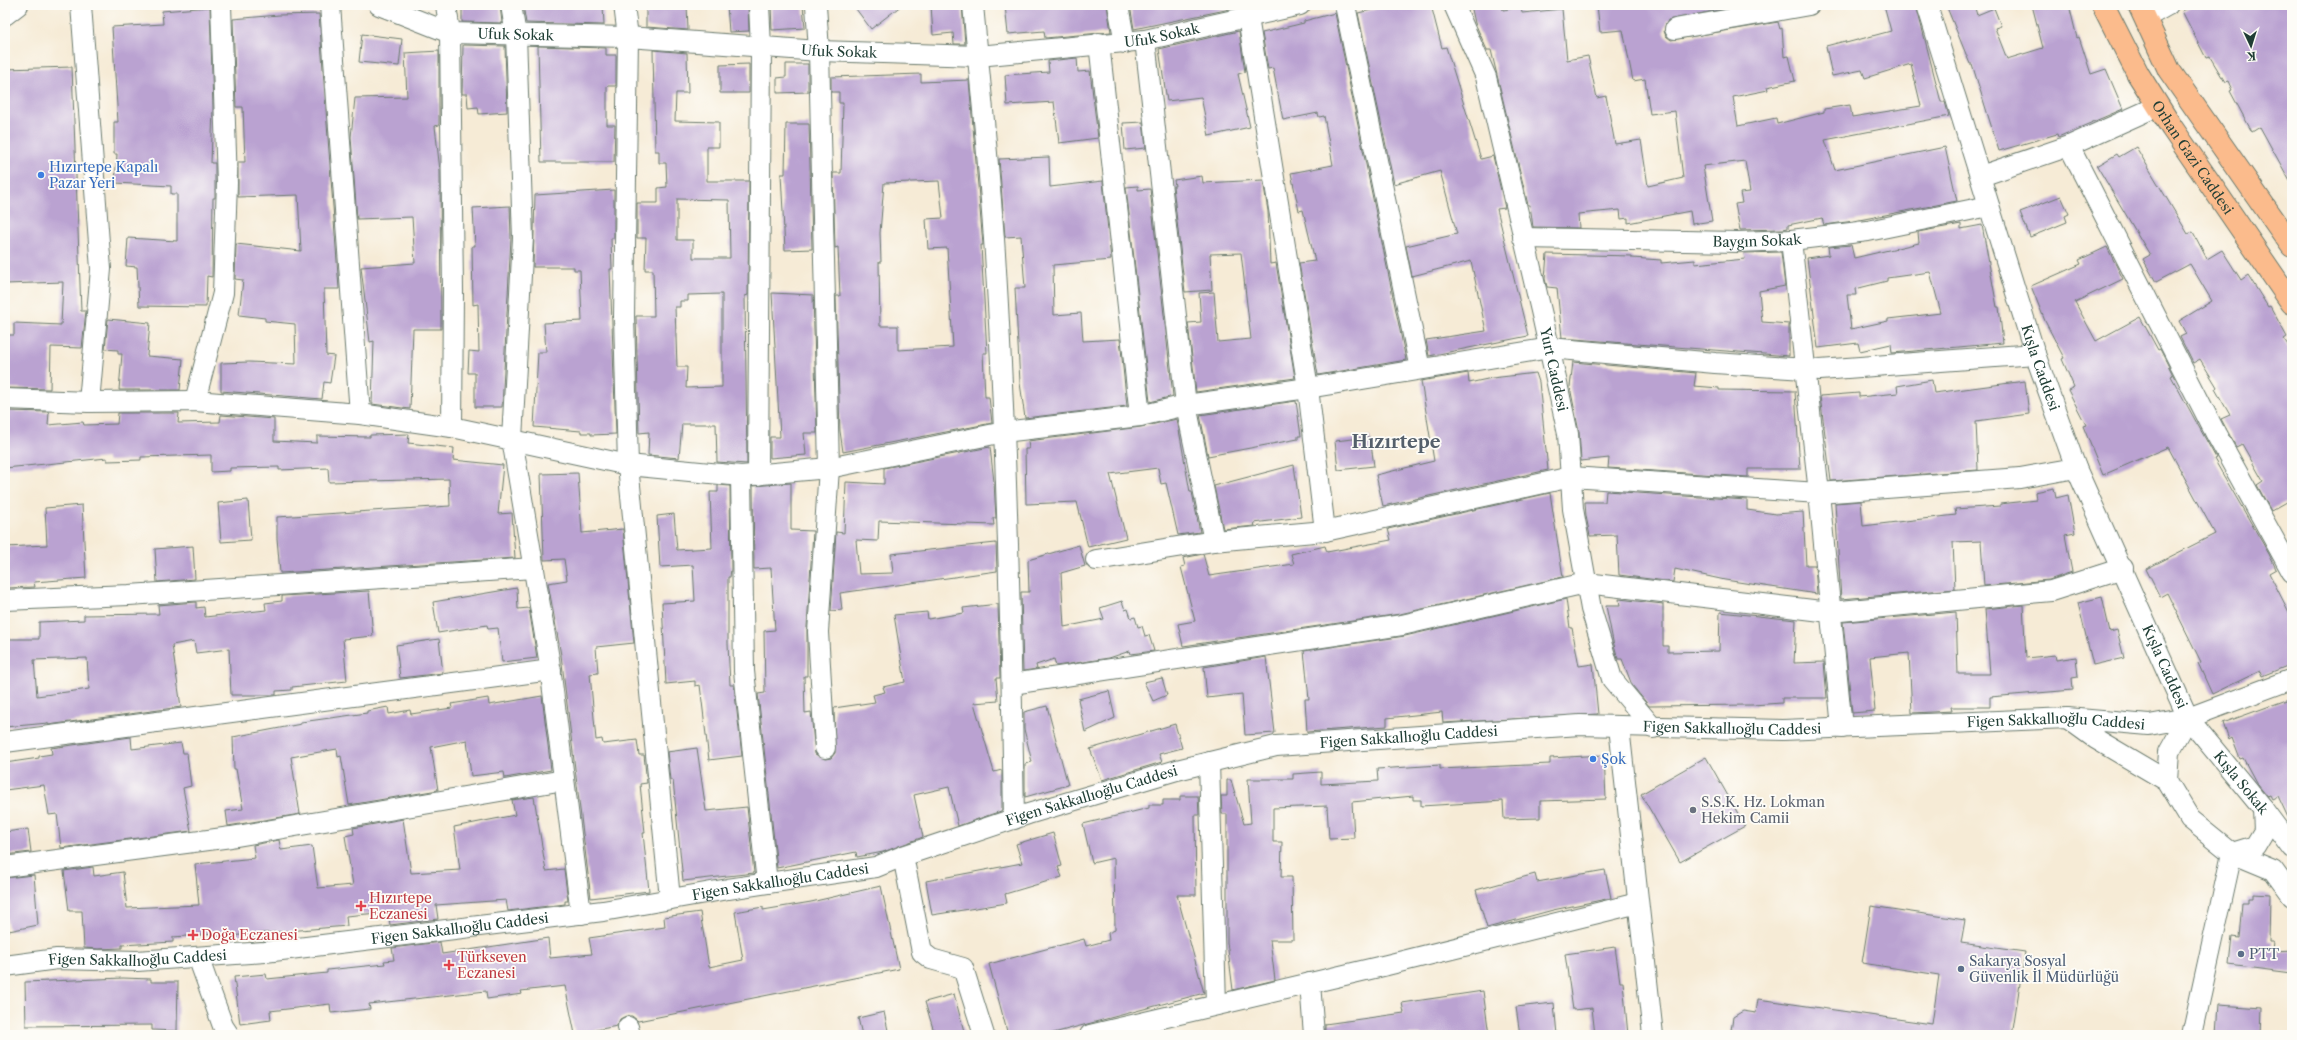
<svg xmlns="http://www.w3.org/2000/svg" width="2297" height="1040" font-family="'Libre Caslon Text',serif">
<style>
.building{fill:#baa2d1;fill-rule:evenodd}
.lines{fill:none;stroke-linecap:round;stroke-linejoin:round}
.minor-casing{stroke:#6a7a6d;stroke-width:22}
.primary-casing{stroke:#6a7a6d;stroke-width:24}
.minor{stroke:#fff;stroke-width:20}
.primary{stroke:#fbbb8c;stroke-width:22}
.shop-dot{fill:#3f7fe0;stroke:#fdfcf7;stroke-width:1.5}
.worship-dot{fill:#6b7280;stroke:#fdfcf7;stroke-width:1.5}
.health-dot{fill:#e0444e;stroke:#fdfcf7;stroke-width:1.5}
.service-dot{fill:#5c6f8a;stroke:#fdfcf7;stroke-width:1.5}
.labels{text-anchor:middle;stroke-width:3.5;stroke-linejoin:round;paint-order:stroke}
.street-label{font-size:14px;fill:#1f3d34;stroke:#fdfcf7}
.shop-label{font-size:14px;fill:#366cbe;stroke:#fdfcf7;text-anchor:start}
.worship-label{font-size:14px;fill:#5b616d;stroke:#fdfcf7;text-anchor:start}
.health-label{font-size:14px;fill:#be3a42;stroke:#fdfcf7;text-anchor:start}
.service-label{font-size:14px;fill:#4e5e75;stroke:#fdfcf7;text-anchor:start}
.district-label{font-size:18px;font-weight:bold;fill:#55606b;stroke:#fdfcf7}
</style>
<rect width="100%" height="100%" fill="#fdfcf7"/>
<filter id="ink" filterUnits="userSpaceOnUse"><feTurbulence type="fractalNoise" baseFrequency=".025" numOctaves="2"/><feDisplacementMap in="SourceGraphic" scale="8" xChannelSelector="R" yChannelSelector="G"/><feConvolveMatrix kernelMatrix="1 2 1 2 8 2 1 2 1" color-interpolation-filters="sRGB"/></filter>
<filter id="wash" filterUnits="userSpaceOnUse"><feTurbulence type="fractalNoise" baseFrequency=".012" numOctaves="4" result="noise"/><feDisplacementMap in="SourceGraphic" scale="16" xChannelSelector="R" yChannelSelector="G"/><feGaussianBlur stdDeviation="0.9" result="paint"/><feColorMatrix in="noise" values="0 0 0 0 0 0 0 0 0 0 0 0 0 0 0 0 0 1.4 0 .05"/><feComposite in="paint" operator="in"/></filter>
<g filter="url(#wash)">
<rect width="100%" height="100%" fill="#f6ebd6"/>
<g id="blocks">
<path class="building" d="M462,5H500L502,23L462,22Z
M523,5H603L604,25L526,23Z
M646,5H687L688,30L646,27Z
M727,5H748L749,31L729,32Z
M771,5H803L805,28L772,30Z
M853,5H902L871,29Z
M931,5H962L965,44H954L953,33L933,35Z
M1005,5H1107L1111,32L1045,38L1044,31L1008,34Z
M1130,5H1235V8L1134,29Z
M1393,5H1431L1442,48L1446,47L1481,159L1493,156L1505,208L1497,209L1528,336L1429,356L1426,340L1486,331L1471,261L1412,276L1406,246L1457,234L1440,171L1394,184L1358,13Z
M1471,5H1502L1503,10L1521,7L1522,13L1562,9L1567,60L1588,56L1597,98L1606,96L1615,144L1641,140L1648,186L1683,178L1675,111L1650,114L1645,79L1633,81L1623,30L1600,32L1597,5H1744L1668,20L1664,31L1666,36L1671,40L1778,22L1780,29L1782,28L1784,57L1789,56L1795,81L1767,87L1768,90L1733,97L1738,126L1776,118L1777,124L1824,112V109L1850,105L1852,117L1921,106L1911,64L1865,78L1862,70L1832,76L1826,46L1845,41L1846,43L1891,31L1884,5H1916L1941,102H1945L1949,116L1825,140L1835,170L1945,147L1957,201L1854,221L1824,225L1822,218L1788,225V228L1783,229L1740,230L1735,204L1742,203L1740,193L1750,192L1745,161L1703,166L1712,221L1692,224L1690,211L1628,223V218L1621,219L1620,210L1578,214L1579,228L1533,227L1530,205H1528L1491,50H1487L1475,23Z
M1946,5H1974L1977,15L1994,8L2001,26L1995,28L2007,59L2043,48L2032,5H2069L2077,38L2079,37L2091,74L2106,69L2123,109L2058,137L2057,134L1999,151L1972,64H1970Z
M2194,5H2292V185L2260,127L2252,132L2230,91L2232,90L2228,81L2225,82L2210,57L2206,58L2182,11Z
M210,7L213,108L211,163H215V198H213L212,277L207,276L206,307L139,306L137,267L126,266L128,238L177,241V194H171V186L115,183L117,154H114V122H118L112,27L163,24L162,11Z
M1335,13L1406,360L1318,375L1299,263L1315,261L1303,210L1299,211L1291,173L1333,165L1324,116L1319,117L1318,113L1283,120L1273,68L1268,69L1262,33L1304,23V21Z
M319,14L339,289H324L326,355L334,356L330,383L324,382L322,399L221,391V363L249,362L296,364L295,324L265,321V318L239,315L243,280L235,279L236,244L301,251L298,195L238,197V162H245L243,107H236L233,19L279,15Z
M1239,31L1245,72L1238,74L1250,127L1209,136L1201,97L1167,101L1159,49Z
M362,34L402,39L399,66L359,62Z
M463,45L505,46L507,112L479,114L478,107L468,108L467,94H462Z
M538,46L606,48V55H616V86H607V125H615L614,162H541Z
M653,50L687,53L688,93H676L675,121L719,122V147H707V181H749L748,295L745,296L747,464L717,462L716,424H682L679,458L648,455L649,432L639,433L636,316H654L653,270H645L646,238H637V203H658V188L667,187L666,163H659V151H655ZM677,199L729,200L730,258H693V240H677ZM722,294V387L686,388L687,367H677L675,307H680V301H688V295Z
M439,51V125L435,126L440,171L441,329H413L410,409L372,404L374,341L370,342L361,267L415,263L412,217L357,219L351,137L355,98L407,97L405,53Z
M1077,58L1078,72L1090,71L1098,138L1059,143L1054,102L1007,105L1005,75L1049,72L1048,61Z
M749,64V93H720V65Z
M786,64H808V92L777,93V78L786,77Z
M72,67L81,311H86L82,348L51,347L50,389L5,388V335H14V323L61,325L63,282L5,284V69Z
M921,74V82L969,80L983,245H981L987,353H983L985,397H989L992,423L843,452L840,431L836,296H840L838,247L835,248L833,173H841L843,103H839V92H831V77ZM939,181L943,218L926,219L928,249L947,248L953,347L898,350V326H880L879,262H881L880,233L884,183Z
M1143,122L1146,148L1125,150L1123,123Z
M786,124H809L812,249L785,250L781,174H785Z
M2136,147L2188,234L2193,232L2207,259L2222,250L2241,280L2248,275L2268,307L2270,306L2287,337L2284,339L2292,351V499L2271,511L2257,485L2263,481L2242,444L2236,447L2221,419L2230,415L2215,389L2217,387L2200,359L2193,363L2180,337L2186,334L2179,321L2212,301L2190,264L2156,282L2143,259L2150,255L2097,166L2117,154L2119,157Z
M1049,157L1050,187L1103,181L1111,260L1053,265L1054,315L1081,313L1083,341L1120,339L1127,406L1025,418L1020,383L1015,288H1025L1021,236L1005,237L999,159Z
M1202,176L1203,183L1263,180L1268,211L1270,264L1276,263L1295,378L1196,392L1188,323L1201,322L1199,293L1214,292L1218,342L1251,339L1241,253L1210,254L1212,290L1185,292L1173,186H1175L1174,180Z
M1138,186V190L1150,189L1173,396L1150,402L1126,187Z
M614,190V238H611L612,269H610L616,434L591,435V433H581V431L534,427L538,352H546L544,323L582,321L580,270H574V267H533L535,195Z
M2061,196L2069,214L2065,216L2067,222L2030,237L2020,212Z
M510,206L511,238L502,407H475V373H468L469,351L479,352L478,304L473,305L472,246H475L473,208Z
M1961,224V229L1982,225L1997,307H1999L2003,343L1892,353L1891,344L1860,351L1858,343L1818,348L1807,258L1829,255L1828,247L1851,245L1854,258L1919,243L1918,232ZM1930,272L1941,313L1888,319V321L1851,329L1847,295H1856L1855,289L1887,281V278Z
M2107,247L2123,279L2075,302L2096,341L2140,317L2158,350L2160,349L2173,375L2171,376L2216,458L2214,459L2269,554L2276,569L2269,573L2292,618V664L2262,676L2260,671L2212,694L2198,663L2201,662L2167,593L2160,597L2146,569L2215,534L2168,447L2103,475L2083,426L2086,425L2068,390L2074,387L2062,359L2064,358L2045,321L2031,286L2081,264L2079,260Z
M1781,252L1785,286L1759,291L1762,322L1789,324V356L1562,338L1557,288L1547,287L1545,279L1547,254L1632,256V258L1661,260V263L1695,260V264L1745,259L1744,253Z
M772,293L813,295L817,433H804L806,455L770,458V437H780Z
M108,319L150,323L147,356L183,359L180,390H119L122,354H118V350L105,349Z
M1573,362L1696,373L1694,386L1719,388V390L1795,391L1800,469H1748V477L1608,468L1609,458L1581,461L1579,432L1570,387Z
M1468,373L1469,383L1492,378L1536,373L1539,382L1548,470L1383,506L1376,475L1434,461L1421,381Z
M1932,380L1934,393L2025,381L2029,414L1976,421L1978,470L1831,481L1820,396L1859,393V397L1898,393L1897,386Z
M1296,401L1301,436H1298V439L1208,456L1200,415Z
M5,411L49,412L48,425L83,422L84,425L117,424L118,413H179L178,423L220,422L221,415L274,419V441L317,443V436L370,437V435L409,434L408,443L454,448L453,460L503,465L498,514L512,513L515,558L280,573L277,538V517L450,506L449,479L329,482L328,468L279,470V467L230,468V471L211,472V455L141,457V460L107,461V458L5,468Z
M1177,419L1190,492H1192L1200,532L1178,535L1166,483L1161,484L1158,468L1110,474L1126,538L1088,547L1077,502L1026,504L1025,449H1029L1028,441L1141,427Z
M1370,437L1374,466L1338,470L1335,441Z
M990,447L994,482L996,518H993L994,525L879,521L878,541L856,540L859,574L893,573L891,554L996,543L997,571L840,593L842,610L831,611L836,532L844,533L846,482L884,484V468Z
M1294,465L1301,517L1254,523L1255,526L1223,529L1214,486Z
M578,473L582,533L623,529L634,643L596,647L598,673L590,674L596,740L602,739L603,744L637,740L639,755H644L647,783L640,784L645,833H643L649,891L591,898L561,655L548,583L567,580L564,559L544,560L541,474Z
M791,483V530L813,531L807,627V676H804L805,713L811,712L815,754L825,759L831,758L835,753L834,708L875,702L873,695L885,692L883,687L905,682L894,615L927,612L928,619L964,613L963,608L998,604L1000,678H996L998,701L974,703L994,772L1002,770V809L1001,811L958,826L949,787L914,795L923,837L883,852L857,857L856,852L777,868L758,694L765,693L764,631L775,630L771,568L754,569L753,486Z
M718,485L730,486L731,569L730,577H728V644L730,685H734L742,756L709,760L700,685L695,686V681L666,684L662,603L695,601L693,565L660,567L657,516L674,514L677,550L712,548L710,492H718Z
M2054,488L2056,498L2068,495L2075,533L2065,535L2072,572L2049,580L1984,586L1981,541L1953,542L1955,589L1841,599L1835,503L1861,501L1863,526L1956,515L1955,509L2000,506V504L2036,500L2035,492Z
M1606,491L1747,500V510L1776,514L1803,512L1806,565H1815L1817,594L1725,580L1675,569L1673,582L1619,575L1617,535L1590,536L1586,516L1585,502H1605Z
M1550,493L1563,577L1400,614L1183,646L1178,624L1195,621L1181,567L1185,566L1183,558L1203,554L1209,576L1294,564L1291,554L1325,546L1327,552L1391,540L1388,529Z
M248,500L251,540L221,542L218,503Z
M82,505L86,578L34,582L35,587L5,588V547L47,545L45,508Z
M1079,545L1085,566L1061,573L1064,627L1104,619L1100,608L1122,601L1125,610L1128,609L1131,618L1135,617L1138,627L1142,626L1145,636L1149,635L1154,651L1131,654L1130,651L1109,658L1056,666L1054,659L1036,665L1037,669L1023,671L1021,592H1029L1028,560Z
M193,546L195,579L157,582L155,549Z
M517,588L518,609L529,608L537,658L502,662L498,628L488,629L487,625L438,633L433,602Z
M369,591L373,636L343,639L347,681L292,687V690L276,691V695H231L229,649L196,653L194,641L172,645L181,707L48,725V723L5,727V639H39V622L84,620V615L159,614L158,605L196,602V608L204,607L205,617L266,610L265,603L282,601V596ZM87,658L89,689L37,696L34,660Z
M2102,597L2110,632L2117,630L2124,658L2093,665L2078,603Z
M1566,599L1570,628H1572L1579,666L1593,664L1598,714L1443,723L1442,712L1387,718V726L1307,732L1305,699H1309L1304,651L1405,636Z
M1619,599L1663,604V646H1668V652L1719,651L1720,612L1796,620L1794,663L1824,662L1827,698H1782V703L1752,705L1649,706L1632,685L1622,659H1618L1613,641L1606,606H1620Z
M2023,605L2026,658L2055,655L2056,660L2076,657L2078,677L2072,678L2073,690L1990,697V707H1951L1952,711L1912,713L1909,653L1870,657L1875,711L1852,713L1843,622L1956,612L1958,674H1990L1985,609Z
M439,639L443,673L400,678L396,645Z
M1266,657L1275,733L1245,735L1242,694L1207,698L1204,667Z
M1162,678L1167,695L1153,701L1144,682Z
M1109,691L1115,718L1085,732L1078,699Z
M542,696L551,770L505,778L504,772L471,776L467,740L431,747L438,790L349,805L341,756L338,757L337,749L291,757L300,814L228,826L226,811L243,809L236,769H234L233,737L301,724V722L367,713V711L388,707L389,714L410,710L411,714L452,708L451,704L488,698L489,705Z
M2292,698V826L2278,796L2272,799L2270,795L2267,796L2257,784L2243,758L2240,759L2232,738L2229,740L2223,723Z
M1047,706L1068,785L1025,797V764L1032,762L1024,729V712Z
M1175,724L1182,748L1159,754L1162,762L1102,780L1090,749Z
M131,737L132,749L181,743L183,753H187L191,786L183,788L191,831L61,848L57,814L49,815L44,785L5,790V763L39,758V756L52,754L51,748Z
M697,748L706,811L747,807L754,873L683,881L673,780H670L667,752Z
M1604,755L1606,799L1540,801V818L1504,819L1503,801L1421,806V800H1413V796L1352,802L1354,838L1329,839L1327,806L1273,808V842H1282L1281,877H1292L1293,940H1270L1275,980L1233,990L1227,942V814H1222L1221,796H1227V780H1231L1244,824L1251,823L1248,779H1293V774L1321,772V784L1378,781L1377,769L1440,765V769L1550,764V758Z
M1706,757L1745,826L1680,862L1641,794Z
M1180,796H1198L1199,815H1195L1196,895H1177L1204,993L1046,1035H1008L989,964L1084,939L1086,946L1109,940L1108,933L1115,930L1114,858L1092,863L1083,824L1149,808V805H1163V800H1180Z
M534,797L546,871L564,869L568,901H565V904L508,911L506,900L436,905L438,919L390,925L388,912L346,916L347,926L217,937L216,934L173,937V942L122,945V948L98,949L84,948L82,911H69L64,871L93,867L94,876L123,872L127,908L199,905L195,864L255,858L253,845L279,840L281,850L312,846L318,888L353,885L345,836L354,834L353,828L403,819L411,873L460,870L454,827L515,815L512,800Z
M28,829L31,852L5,855V832Z
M1053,833L1062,866L1058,867L1062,877L1005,894L1007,903L932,915L926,881L1022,863L1016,844Z
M1605,870L1611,898L1553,910L1487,928L1476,890L1535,874L1537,882Z
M34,875L38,925L9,931L5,912V878Z
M881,886L899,969L638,1021L632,1016H626L620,1019L617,1026L575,1034L565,986L521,991L522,994L487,999L486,991L369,1004L370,1009L331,1013L330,1004L270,1011L271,1020L240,1024L234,977L266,974L267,979L327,973V970L385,964L384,961L394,960L392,948L440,942L442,954L548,938L550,958L592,954L589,938L665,927L664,917L700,912L709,967L743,960L735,912L763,907V910L811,902Z
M2252,894L2270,895L2269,942H2273L2272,952L2292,951V973L2229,965L2232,937L2239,938L2242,902H2247V898H2252Z
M1871,906L1965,920L1961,943L2025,952L2012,1035H1766L1731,1030L1733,1017L1743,1011L1756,1013L1758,999L1932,1024L1939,975L1862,963Z
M1615,947L1620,982H1623L1628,1035H1595L1592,1008L1573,1010L1565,954Z
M123,978L151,979V982H178L177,1031L152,1030V1025L26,1026L25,982Z
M1483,991L1489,1035H1325V1024L1404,1013L1402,1003Z
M954,994L965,1035H935L925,1002Z
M1554,1003L1557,1035H1520L1516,1007Z
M2218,1005L2262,1008L2261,1035H2216Z
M884,1012L889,1035H862L858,1018Z"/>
</g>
</g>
<g filter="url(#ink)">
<use href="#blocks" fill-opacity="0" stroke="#6a7a6d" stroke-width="1"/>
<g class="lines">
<g class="minor-casing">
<g id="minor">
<path d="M81,5L101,269L89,402"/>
<path d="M330,5L360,414"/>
<path id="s1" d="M379,5L450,33L628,37L819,51L978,56L1145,40L1300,5"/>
<path d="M446,5L450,33L453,291L452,427"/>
<path d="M511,5L516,35L523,238L512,439L549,659L581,914"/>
<path d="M624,5L628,37L624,316L628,465L670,899"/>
<path d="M816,5L819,51L829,468L818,632L825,748"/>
<path d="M973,5C981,93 991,182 996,270C1007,453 1011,636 1014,819"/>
<path d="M1118,5L1125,43"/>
<path d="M1246,5L1308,388L1325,531"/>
<path d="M1345,5L1420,369"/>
<path id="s2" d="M1454,5L1486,77L1542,315L1568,434L1573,509L1591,609L1612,679L1653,728"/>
<path id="s3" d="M1927,5L2035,354L2076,468L2188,718L2263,809L2292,848"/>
<path d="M5,15L18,5"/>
<path d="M2145,18L2168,5"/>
<path d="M1675,29L1809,5"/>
<path d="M1145,40L1186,405L1214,541"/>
<path d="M1099,43L1140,416"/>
<path d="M2069,146L2216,434L2292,572"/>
<path d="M1981,176L2069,146L2158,106"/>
<path id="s4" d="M1523,238L1738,242L1791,240L1868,231L1989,206"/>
<path d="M1791,240L1819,493L1842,728"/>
<path d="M5,399L89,402L195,401L360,414L452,427L628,465L741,476L829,468L1004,432L1140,416L1186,405L1308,388L1550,348L1715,363L1820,370L2035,354"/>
<path d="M195,401L223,293L227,183L221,5"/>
<path d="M758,475L761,47L759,5"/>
<path d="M741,476L744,671L767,883"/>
<path d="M1096,560L1214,541L1325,531L1571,477L1819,493L2020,478L2076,468"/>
<path d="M5,600L129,595L534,568"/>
<path d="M1012,684L1402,625L1586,583L1830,612L2051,591L2123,568"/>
<path d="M2067,718L2096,739L2167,781L2190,819L2232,853L2273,870L2292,896"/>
<path d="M1619,727L1653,1035"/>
<path d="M5,742L551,670"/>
<path d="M1209,762L1216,1005"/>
<path d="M2167,781L2169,752L2188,718"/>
<path d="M2232,853L2255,846L2264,831L2263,809"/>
<path d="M903,856L922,952L931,959L963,968L984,1035"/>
<path d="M5,867L231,837L564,780"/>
<path d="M198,957L223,1026L229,1035"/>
<path id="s5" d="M5,966L57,959L137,961L265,952L603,911L728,889L876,867L903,856L1028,814L1177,770L1276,746L1580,725L1783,730L2067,718L2149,725L2188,718L2292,679"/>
<path d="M1310,983L1314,1035"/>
<path d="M628,1027L630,1035"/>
<path d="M1090,1035L1387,965L1638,903"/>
<path d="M2192,1035L2232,853"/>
</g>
</g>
<g class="primary-casing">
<g id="primary">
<path id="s6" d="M2103,5L2138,74L2172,128L2292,303"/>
<path d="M2139,5L2169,70L2292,246"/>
</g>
</g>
<use href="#minor" class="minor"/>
<use href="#primary" class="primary"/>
</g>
</g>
<g class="shop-dot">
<circle cx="41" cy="175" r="4"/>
<circle cx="1593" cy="759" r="4"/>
</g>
<circle class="worship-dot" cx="1693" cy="810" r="4"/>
<g class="health-dot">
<path d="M359 900h4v4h4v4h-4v4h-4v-4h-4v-4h4z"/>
<path d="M191 929h4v4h4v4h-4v4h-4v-4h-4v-4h4z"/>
<path d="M447 959h4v4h4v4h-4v4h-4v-4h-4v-4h4z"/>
</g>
<g class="service-dot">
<circle cx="2241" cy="954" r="4"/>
<circle cx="1961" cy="969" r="4"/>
</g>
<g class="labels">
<g class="street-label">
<text dy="5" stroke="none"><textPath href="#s1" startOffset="790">Ufuk Sokak</textPath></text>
<text dy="5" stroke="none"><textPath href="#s1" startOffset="142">Ufuk Sokak</textPath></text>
<text dy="5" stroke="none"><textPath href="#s1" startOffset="466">Ufuk Sokak</textPath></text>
<text dy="5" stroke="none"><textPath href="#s6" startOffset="177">Orhan Gazi Caddesi</textPath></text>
<text dy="5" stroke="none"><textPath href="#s4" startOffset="234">Baygın Sokak</textPath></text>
<text dy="5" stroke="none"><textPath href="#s3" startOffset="380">Kışla Caddesi</textPath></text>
<text dy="5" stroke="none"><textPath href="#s2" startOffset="379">Yurt Caddesi</textPath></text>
<text dy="5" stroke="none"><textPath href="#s3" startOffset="704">Kışla Caddesi</textPath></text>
<text dy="5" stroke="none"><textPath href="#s5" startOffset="2077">Figen Sakkallıoğlu Caddesi</textPath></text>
<text dy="5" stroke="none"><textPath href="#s5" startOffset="1753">Figen Sakkallıoğlu Caddesi</textPath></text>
<text dy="5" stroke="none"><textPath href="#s5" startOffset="1429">Figen Sakkallıoğlu Caddesi</textPath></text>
<text dy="5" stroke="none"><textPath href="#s3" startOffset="844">Kışla Sokak</textPath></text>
<text dy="5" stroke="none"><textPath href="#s5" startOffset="1105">Figen Sakkallıoğlu Caddesi</textPath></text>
<text dy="5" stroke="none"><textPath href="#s5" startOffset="781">Figen Sakkallıoğlu Caddesi</textPath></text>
<text dy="5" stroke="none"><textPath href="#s5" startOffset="457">Figen Sakkallıoğlu Caddesi</textPath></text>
<text dy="5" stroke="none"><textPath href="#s5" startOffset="133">Figen Sakkallıoğlu Caddesi</textPath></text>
</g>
<g class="shop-label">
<text x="49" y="172">Hızırtepe Kapalı<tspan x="49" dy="16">Pazar Yeri</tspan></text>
<text x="1601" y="764">Şok</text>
</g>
<g class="worship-label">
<text x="1701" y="807">S.S.K. Hz. Lokman<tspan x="1701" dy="16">Hekim Camii</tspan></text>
</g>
<g class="health-label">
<text x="369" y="903">Hızırtepe<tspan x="369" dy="16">Eczanesi</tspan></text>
<text x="201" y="940">Doğa Eczanesi</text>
<text x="457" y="962">Türkseven<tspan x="457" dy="16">Eczanesi</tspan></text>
</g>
<g class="service-label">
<text x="2249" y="959">PTT</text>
<text x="1969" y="966">Sakarya Sosyal<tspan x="1969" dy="16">Güvenlik İl Müdürlüğü</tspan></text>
</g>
<g class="district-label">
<text x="1396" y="448">Hızırtepe</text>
</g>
</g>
<rect width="2297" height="1040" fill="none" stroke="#fdfcf7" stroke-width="20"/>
<g transform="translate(2251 46) rotate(176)" stroke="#fdfcf7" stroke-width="3" paint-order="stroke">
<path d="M0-3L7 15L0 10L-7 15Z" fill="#1f3d34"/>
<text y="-6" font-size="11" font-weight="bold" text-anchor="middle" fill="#1f3d34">K</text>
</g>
</svg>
